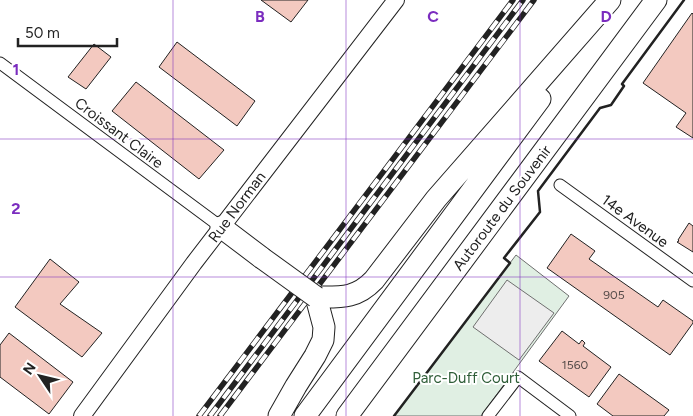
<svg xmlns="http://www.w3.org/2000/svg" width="693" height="416" font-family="Figtree,sans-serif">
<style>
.green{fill:#e0efe3;stroke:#6f6f6f}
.parking{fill:#ededed;stroke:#6f6f6f}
.building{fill:#f3c9c0;stroke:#222}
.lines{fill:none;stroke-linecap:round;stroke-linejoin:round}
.street-casing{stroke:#222;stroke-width:13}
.secondary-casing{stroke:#222;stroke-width:18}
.highway-casing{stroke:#222;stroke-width:23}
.street{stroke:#fff;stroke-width:11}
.secondary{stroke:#fff;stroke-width:16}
.highway{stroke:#fff;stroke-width:21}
.rail-casing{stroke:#222;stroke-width:5.5}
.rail{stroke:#fff;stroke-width:4;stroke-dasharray:11;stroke-linecap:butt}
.highway-bridge-casing{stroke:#222;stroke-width:23;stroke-linecap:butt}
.highway-bridge{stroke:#fff;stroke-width:21}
.wall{stroke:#222;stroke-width:2.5}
.grid{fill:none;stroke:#7b2cbf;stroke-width:1;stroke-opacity:0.55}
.labels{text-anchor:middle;stroke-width:4;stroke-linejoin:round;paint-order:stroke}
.number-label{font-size:12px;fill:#564c4a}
.street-label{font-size:15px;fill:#222;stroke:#fff}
.park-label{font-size:15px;fill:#2f5e38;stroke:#fff}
.grid-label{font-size:16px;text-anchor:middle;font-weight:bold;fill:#7b2cbf;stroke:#fff;stroke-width:4;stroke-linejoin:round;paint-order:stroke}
</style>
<rect width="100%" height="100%" fill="#fff"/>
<path class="green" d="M516,255L569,296L481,416H394Z"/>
<path class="parking" d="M507,280L554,313L519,360L473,327Z"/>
<path class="building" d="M261,0H308L291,22Z
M692,13L693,14V138L676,127L686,113L643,83Z
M177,42L255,101L237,126L159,67Z
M94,44L111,57L86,89L68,77Z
M136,82L224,150L199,179L112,111Z
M689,223L693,226V252L677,242L679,241L678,240Z
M571,234L595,251L589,259L658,307L663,300L693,321V323L670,355L547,268Z
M50,259L79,282L60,304L102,333L82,357L15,307Z
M562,331L579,344L582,340L585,343L583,346L611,367L589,397L539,361Z
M9,333L73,382L49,414L0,377V345Z
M619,374L669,410L664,416H613L597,404Z"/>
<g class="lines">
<g class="street-casing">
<path id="street" d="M0,63L221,227
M560,185L693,281
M488,416L518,377L570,416"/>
</g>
<g class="secondary-casing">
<path id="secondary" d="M82,416L194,263L396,0"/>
</g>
<g class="highway-casing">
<path id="highway" d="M221,227L262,258
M279,416L296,386L315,356L323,340L324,327L316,297C340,297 356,299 374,280L436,199L610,0
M305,416L540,99
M347,416L656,0"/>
</g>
<use href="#street" class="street"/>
<use href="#secondary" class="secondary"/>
<use href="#highway" class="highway"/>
<g class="rail-casing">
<path id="rail" d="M199,416L513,0
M210,416L523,0
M220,416L534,0"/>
</g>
<use href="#rail" class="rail"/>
<g class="highway-bridge-casing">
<path id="highway-bridge" d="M262,258L316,297"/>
</g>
<use href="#highway-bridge" class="highway-bridge"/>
<path class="wall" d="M394,416L510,263L504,258L540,212L538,191L600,108L611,105L624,86L622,84L684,0"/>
</g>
<path class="grid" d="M173,0V416M346,0V416M520,0V416M0,139H693M0,277H693"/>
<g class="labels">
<g class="number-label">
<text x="614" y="299">905</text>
<text x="575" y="369">1560</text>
</g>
<g class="street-label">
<text transform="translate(119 133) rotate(37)" y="5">Croissant Claire</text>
<text transform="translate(237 207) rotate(-53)" y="5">Rue Norman</text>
<text transform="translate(502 208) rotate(-53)" y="5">Autoroute du Souvenir</text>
<text transform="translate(635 221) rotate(36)" y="5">14e Avenue</text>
</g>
<g class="park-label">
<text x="466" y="383">Parc-Duff Court</text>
</g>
</g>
<g class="grid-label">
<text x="260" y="22">B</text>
<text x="433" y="22">C</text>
<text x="606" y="22">D</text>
<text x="16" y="75">1</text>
<text x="16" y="214">2</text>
</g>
<g transform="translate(40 376) rotate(305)" stroke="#ffffff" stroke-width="4" paint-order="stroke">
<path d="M0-4L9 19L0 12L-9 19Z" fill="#222222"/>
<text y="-8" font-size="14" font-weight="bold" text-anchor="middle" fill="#222222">N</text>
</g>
<path d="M18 38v8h99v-8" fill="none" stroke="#222222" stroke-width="2.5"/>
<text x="25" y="38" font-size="15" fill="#222222" stroke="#ffffff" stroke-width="4" paint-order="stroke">50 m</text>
</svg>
